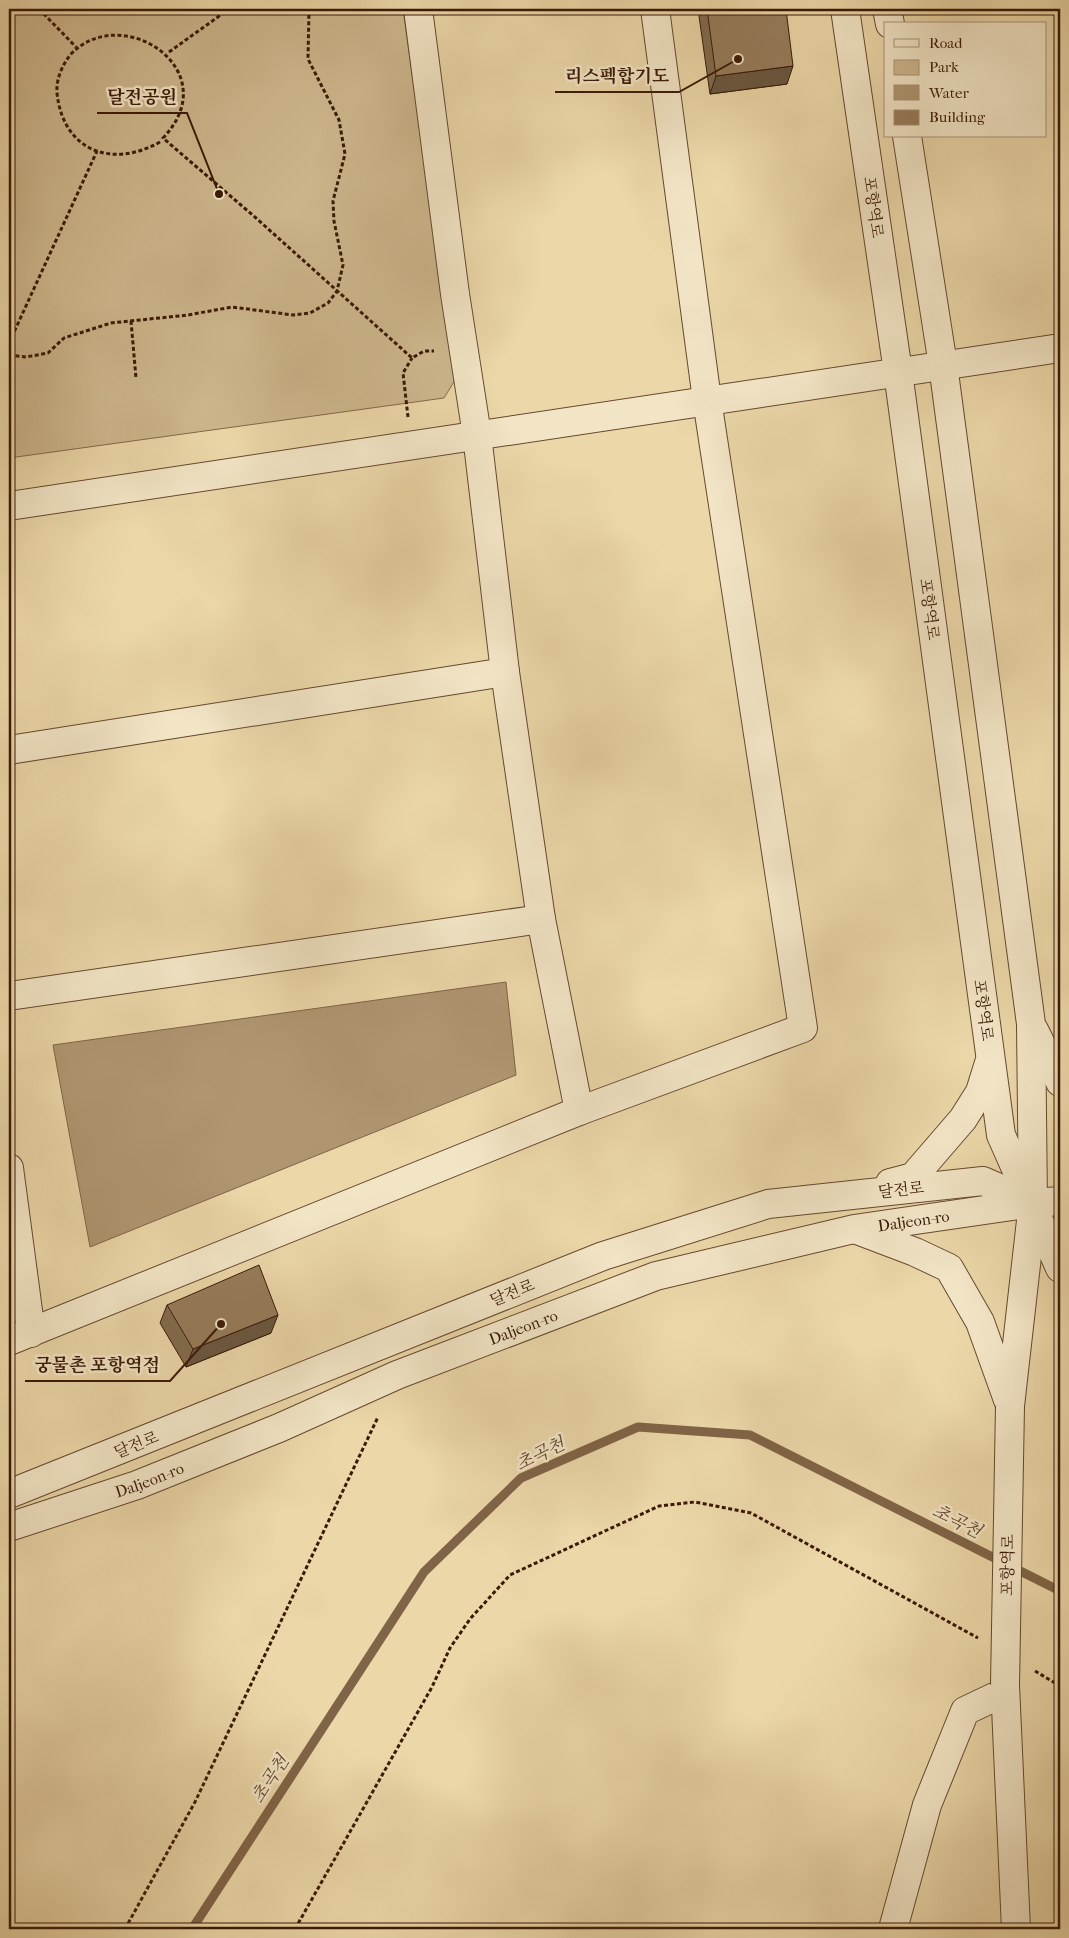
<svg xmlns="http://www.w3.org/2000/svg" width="1069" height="1938" font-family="'IM FELL French Canon','Noto Serif KR',serif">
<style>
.green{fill:#cdb78d;stroke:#84684a}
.water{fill:#af9671;stroke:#806447}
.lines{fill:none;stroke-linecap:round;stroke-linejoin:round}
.stream{stroke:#806447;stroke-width:9}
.minor-casing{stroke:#66482f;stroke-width:30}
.path{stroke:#3a1907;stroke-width:3;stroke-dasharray:4 2.5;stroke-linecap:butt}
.minor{stroke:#f2e5c6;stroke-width:28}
.minor-bridge-casing{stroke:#66482f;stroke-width:30;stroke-linecap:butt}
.minor-bridge{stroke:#f2e5c6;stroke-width:28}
.wall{fill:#816b4e;stroke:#3a1907}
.shaded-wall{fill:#695740;stroke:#3a1907}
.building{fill:#967c5b;stroke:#3a1907}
.labels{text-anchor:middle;stroke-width:5;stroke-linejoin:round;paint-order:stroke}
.street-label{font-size:16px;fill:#3a1907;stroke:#f2e5c6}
.water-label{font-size:18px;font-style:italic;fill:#63452c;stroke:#f2e5c6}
.leader{fill:none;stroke:#3a1907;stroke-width:2}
.callout-dot{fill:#3a1907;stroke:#f2e5c6;stroke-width:2}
.callout-label{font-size:18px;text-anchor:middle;font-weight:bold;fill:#3a1907;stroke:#f2e5c6;stroke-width:5;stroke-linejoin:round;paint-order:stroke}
</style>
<rect width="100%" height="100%" fill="#ebd7a8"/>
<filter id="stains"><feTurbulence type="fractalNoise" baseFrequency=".004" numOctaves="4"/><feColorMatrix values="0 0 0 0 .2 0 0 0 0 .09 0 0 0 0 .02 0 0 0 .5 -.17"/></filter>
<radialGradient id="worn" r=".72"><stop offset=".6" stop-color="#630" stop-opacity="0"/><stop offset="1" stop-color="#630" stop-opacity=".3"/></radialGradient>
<path class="green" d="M9,9H403L455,380L444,398L9,458Z
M9,1227L19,1305L9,1318Z"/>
<path class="water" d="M506,982L516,1075L90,1247L53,1045Z"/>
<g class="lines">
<path class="stream" d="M192,1929L424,1572L521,1478L638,1427L750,1435L1060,1591"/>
<g class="minor-casing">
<g id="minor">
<path d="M418,9L455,294L477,435L505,672L541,919L579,1111"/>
<path d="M845,9L898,372L1001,1135L1060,1268"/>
<path d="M887,9L890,24"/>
<path d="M907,136L943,365L1031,1024L1033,1203L1010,1406"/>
<path d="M9,506L1060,348"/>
<path d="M9,750L505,672"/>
<path d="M9,996L541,919"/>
<path d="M1034,1030L1060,1082"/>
<path d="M9,1168L31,1333"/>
<path d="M890,1183L913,1177L963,1119L980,1092L989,1063"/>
<path d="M857,1230L915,1252L949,1268L980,1322L1008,1400"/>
<path d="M9,1341L579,1111L803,1028L707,400L655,9"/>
<path d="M9,1494L603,1256L768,1204L983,1181L1033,1203"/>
<path id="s1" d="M9,1527L137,1485L279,1428L397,1375L656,1276L854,1229L1033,1203L1060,1201"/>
<path d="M1005,1685L1016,1929"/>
<path d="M893,1929L927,1805L965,1711L1005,1692"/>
</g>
</g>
<path class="path" d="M39,9L76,47
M169,52L229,9
M160,142C112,169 63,151 57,93C56,79 62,66 70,55C121,0 228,70 163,138L256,218L412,358L424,351H434
M131,321L136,378
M9,343L97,151
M9,355L26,357L48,353L64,338L111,323L188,315L232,307L293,315L310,313L328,303L337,291L343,265L334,221L333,201L345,154L339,120L308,59L309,9
M408,417L403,373L412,358
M1035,1671L1060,1686
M125,1929L195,1802L378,1417
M295,1929L432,1687L450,1648L470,1619L510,1575L659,1506L695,1502L751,1513L978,1638"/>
<use href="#minor" class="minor"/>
<g class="minor-bridge-casing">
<path id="minor-bridge" d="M1005,1685L1010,1406"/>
</g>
<use href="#minor-bridge" class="minor-bridge"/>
</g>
<path class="wall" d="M702,9H786L787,84L710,94L699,16Z
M167,1305L271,1333L186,1367L160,1323Z"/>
<path class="shaded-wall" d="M793,66L787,84L710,94L716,76Z
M278,1315L271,1333L186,1367L193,1349Z"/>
<path class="building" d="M707,9H786L793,66L716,76Z
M259,1265L278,1315L193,1349L167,1305Z"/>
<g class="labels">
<g class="street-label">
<text transform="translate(874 207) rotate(82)" y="6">포항역로</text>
<text transform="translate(930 609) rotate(82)" y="6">포항역로</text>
<text transform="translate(984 1010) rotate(82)" y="6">포항역로</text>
<text transform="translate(901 1189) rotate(-6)" y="6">달전로</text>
<text dy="6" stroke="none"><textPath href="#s1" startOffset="958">Daljeon-ro</textPath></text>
<text transform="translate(512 1292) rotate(-22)" y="6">달전로</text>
<text dy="6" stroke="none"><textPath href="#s1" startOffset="552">Daljeon-ro</textPath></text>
<text transform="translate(136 1444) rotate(-22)" y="6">달전로</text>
<text dy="6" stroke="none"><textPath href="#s1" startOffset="148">Daljeon-ro</textPath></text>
<text transform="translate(1007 1565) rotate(-89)" y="6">포항역로</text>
</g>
<g class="water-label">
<text transform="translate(540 1454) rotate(-26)" y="6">초곡천</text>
<text transform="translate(957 1521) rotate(27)" y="6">초곡천</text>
<text transform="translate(270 1779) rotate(-57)" y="6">초곡천</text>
</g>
</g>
<path class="leader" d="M738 59L679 92H555M219 194L187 113H97M221 1324L170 1381H25"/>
<g class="callout-dot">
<circle cx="738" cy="59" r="5"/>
<circle cx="219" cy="194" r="5"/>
<circle cx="221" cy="1324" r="5"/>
</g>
<g class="callout-label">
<text x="617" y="82">리스펙합기도</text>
<text x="142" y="103">달전공원</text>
<text x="97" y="1371">궁물촌 포항역점</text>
</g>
<rect width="1069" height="1938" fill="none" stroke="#ebd7a8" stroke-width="30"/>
<rect x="10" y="10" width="1049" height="1918" fill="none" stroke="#3a1907" stroke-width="2.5"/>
<rect x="15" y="15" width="1039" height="1908" fill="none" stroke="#3a1907"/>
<rect x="884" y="22" width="162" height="115" fill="#f2e5c6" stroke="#a8937a"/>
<rect x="894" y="39" width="25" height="8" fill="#f2e5c6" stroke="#a8937a"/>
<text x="929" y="48" font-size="15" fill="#3a1907">Road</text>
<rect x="894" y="60" width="25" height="15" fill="#cdb78d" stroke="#a8937a"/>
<text x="929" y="72" font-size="15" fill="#3a1907">Park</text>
<rect x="894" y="85" width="25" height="15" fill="#af9671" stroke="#a8937a"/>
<text x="929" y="98" font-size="15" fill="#3a1907">Water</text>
<rect x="894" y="110" width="25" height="15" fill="#967c5b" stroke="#a8937a"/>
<text x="929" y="122" font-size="15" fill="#3a1907">Building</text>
<rect width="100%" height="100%" filter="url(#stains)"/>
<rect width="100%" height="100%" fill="url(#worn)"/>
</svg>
